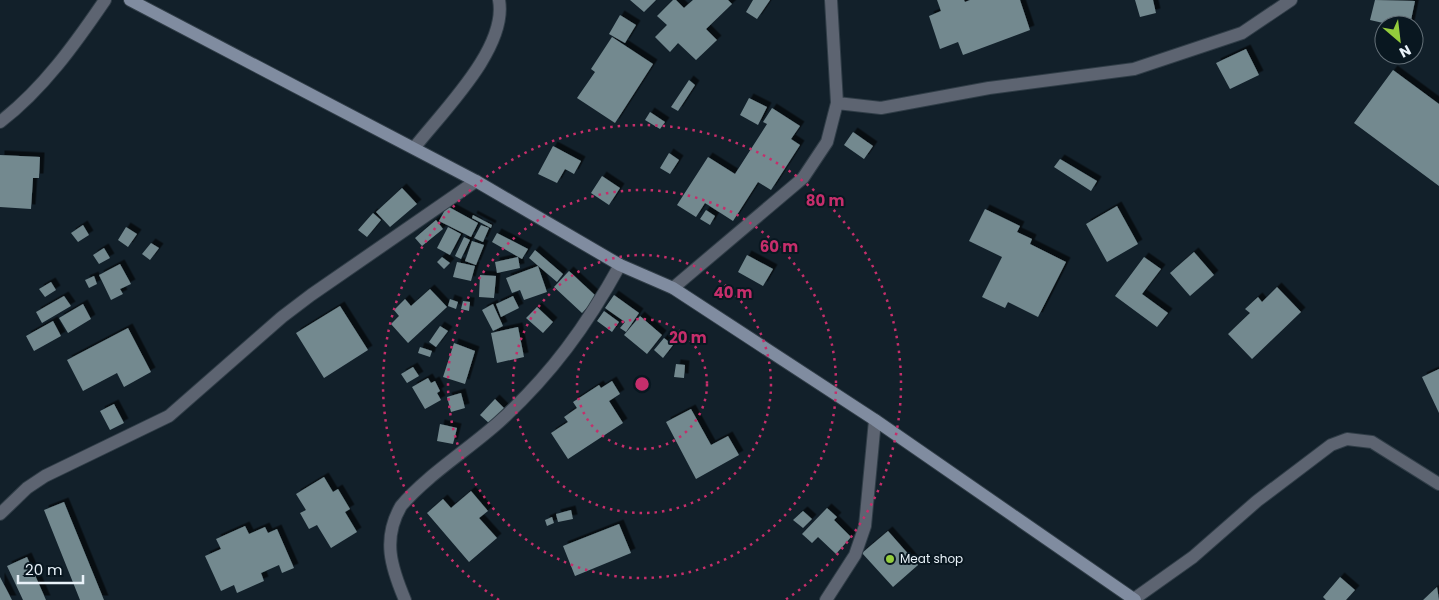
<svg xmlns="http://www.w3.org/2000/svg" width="1439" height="600" font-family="Poppins,sans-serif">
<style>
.building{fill:#73898f;filter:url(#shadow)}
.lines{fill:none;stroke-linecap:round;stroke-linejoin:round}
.street-casing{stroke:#303d47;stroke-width:14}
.secondary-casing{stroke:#303d47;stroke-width:14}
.street{stroke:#5d6471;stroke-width:12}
.secondary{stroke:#808ca0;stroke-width:12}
.ring{fill:none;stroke:#c62e6b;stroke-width:2.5;stroke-dasharray:2.5 5}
.poi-dot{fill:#94cc3c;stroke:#091720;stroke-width:2}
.labels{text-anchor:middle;stroke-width:4;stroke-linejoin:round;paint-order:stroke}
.poi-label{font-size:12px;fill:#e9f2f9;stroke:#091720;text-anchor:start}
.centre{fill:#c62e6b;stroke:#091720;stroke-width:2.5}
.ring-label{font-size:15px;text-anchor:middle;font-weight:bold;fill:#c62e6b;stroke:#091720;stroke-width:4;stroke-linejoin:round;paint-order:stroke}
</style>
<defs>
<filter id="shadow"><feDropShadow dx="4.5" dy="-4.5" stdDeviation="0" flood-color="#0009"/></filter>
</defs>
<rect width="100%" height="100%" fill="#12202a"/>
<path class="building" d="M630,0H656L644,12Z
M673,0H676L684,8L693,0H728L732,4L706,29L717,40L696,60L678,43L670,52L655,37L667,25L657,16Z
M753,0H770L757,19L746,12Z
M937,0H964L965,2L970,0H1020L1030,30L963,55L958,42L940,49L929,16L941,11Z
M1135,0H1153L1156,13L1140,17Z
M1375,0L1415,1L1410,25H1392L1370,20Z
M620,15L636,25L625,43L609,34Z
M612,37L653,64L615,123L577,98L595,72L591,69Z
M1246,49L1259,75L1230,89L1216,63Z
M1393,70L1439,104V186L1354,123Z
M689,80L695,85L678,111L671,107Z
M749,98L767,107L758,125L740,115Z
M772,108L800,126L791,139L800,145L771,190L758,182L733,221L705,203L696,217L677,205L708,157L735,174L767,124L763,122Z
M650,112L665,122L660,129L645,120Z
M853,132L873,146L864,159L844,145Z
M553,146L581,161L574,174L565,169L557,183L538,174Z
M669,153L679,160L670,174L660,168Z
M0,155L40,157L39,178H33L31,209L0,207Z
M1060,159L1097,181L1091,191L1054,167Z
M602,176L620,188L609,205L591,193Z
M402,188L417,204L390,227L376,212Z
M447,206L478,223L471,237L439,221Z
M1117,206L1138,244L1107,262L1086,224Z
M985,209L1020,226L1017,232L1032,239L1030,244L1066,262L1038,317L1008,302L1005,308L982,297L1002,257L969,241Z
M706,210L715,216L710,225L700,219Z
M373,213L381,220L367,237L358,230Z
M473,215L492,225L491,228L472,218Z
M436,220L443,229L422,246L415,238Z
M83,225L89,235L78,242L71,233Z
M481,225L489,228L483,242L474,238Z
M126,227L137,234L128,247L118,240Z
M448,227L461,234L450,255L437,248Z
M497,233L528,249L522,259L492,242Z
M464,237L470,240L461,259L455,256Z
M472,241L484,245L476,265L465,261Z
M151,243L159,248L150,260L142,254Z
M104,248L110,258L99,264L93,255Z
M535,250L563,274L557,282L529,258Z
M1194,252L1214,275L1190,296L1170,273Z
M747,255L773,269L763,286L738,272Z
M442,257L450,263L444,269L437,262Z
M518,257L520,268L497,273L495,262Z
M1144,257L1161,269L1142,294L1168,313L1157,327L1115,296Z
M457,262L475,266L471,281L453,277Z
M120,264L131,284L120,289L123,294L111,300L99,275Z
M538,266L547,292L524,300L520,290L512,293L506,278Z
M569,271L597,297L582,313L554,287Z
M480,275L496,276L494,298L479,297Z
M94,276L97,284L89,288L85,280Z
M51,282L56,290L45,297L39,289Z
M1277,287L1301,312L1252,359L1228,334L1250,313L1245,309L1258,297L1262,302Z
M430,289L447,307L408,343L391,324L399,316L394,310L405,299L411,306Z
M614,295L639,313L626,332L620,328L625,322L605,308Z
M64,296L71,306L42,323L36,312Z
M513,296L519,308L501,317L496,304Z
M450,299L458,302L456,309L448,306Z
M463,301L470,302L469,311L461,309Z
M83,304L91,319L68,333L59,318Z
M493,304L503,326L493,331L482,310Z
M340,306L368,350L324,378L296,333Z
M537,307L553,322L543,333L526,318Z
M604,311L619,322L612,332L597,321Z
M640,316L662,335L647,354L624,335Z
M53,321L61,336L34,351L26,336Z
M440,326L448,331L436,347L429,342Z
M518,327L524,357L497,363L491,333Z
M128,328L151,372L124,387L117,373L83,391L67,360Z
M664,338L673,345L663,358L654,350Z
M454,343L475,351L465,384L443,377Z
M420,347L432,351L430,357L418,353Z
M676,364L685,365L684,378L674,377Z
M413,367L419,376L407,383L401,374Z
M1439,369V413L1422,377Z
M428,378L431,383L435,381L440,391L437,393L441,400L425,409L412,387Z
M612,381L620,394L609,401L623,423L568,459L551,433L568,422L564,417L577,408L573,402L599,385L601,388Z
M461,393L465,408L451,412L447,397Z
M495,399L505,409L490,424L480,415Z
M114,404L124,423L110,430L100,411Z
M691,409L711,445L728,436L739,455L696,479L666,422Z
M440,424L457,428L453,444L437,441Z
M324,477L333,492L338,489L350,509L345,512L357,532L331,548L317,525L309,529L300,513L306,510L296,494Z
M471,491L488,511L479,518L497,538L469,562L427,513L443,499L451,508Z
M64,502L104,600H80L44,510Z
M827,508L837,517L834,520L851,537L836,554L818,537L812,543L802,534Z
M571,510L573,519L558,522L556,514Z
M803,511L812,519L803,528L793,520Z
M552,517L554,523L547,526L545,520Z
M619,524L631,553L575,576L563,546Z
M245,526L249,534L265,527L268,533L277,529L294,568L282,573L279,565L261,573L264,581L237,593L234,585L221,591L205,556L221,549L216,539Z
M888,531L918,565L893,587L862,553Z
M27,557L46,600H23L7,566Z
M0,577L12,600H0Z
M1340,577L1355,590L1346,600H1326L1323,597Z
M1437,587L1439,600H1423Z"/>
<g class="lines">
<g class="street-casing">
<path id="street" d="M837,103L881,108L989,88L1134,69L1242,33L1291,0
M0,122C43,89 75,44 105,0
M414,148C442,112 508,48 499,0
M673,288L803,178L827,142L837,103L831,0
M0,514L27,488L45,476L169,416L282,317L311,295L476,181
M1134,599L1193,557L1257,501L1331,445L1347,439L1372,442L1439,484
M405,600C391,567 382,539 401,506C426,476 469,449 499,422C551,375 587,325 620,265
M826,600L855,555L865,526L875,420"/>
</g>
<g class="secondary-casing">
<path id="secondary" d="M130,0L476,181L620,265L673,288L875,420L1135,600"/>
</g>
<use href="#street" class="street"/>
<use href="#secondary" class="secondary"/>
</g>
<g class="ring">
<circle cx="642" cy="384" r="65"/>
<circle cx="642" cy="384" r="129"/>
<circle cx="642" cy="384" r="194"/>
<path d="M499 600A259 259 0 1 1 785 600"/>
</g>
<circle class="poi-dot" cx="890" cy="559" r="5"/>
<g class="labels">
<g class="poi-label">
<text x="900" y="563">Meat shop</text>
</g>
</g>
<circle cx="642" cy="384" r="8" class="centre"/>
<g class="ring-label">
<text x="825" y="206">80 m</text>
<text x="779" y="252">60 m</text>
<text x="733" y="298">40 m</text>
<text x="688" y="343">20 m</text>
</g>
<g transform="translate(1399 40) rotate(152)"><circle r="24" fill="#091720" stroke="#636f77"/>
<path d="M0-4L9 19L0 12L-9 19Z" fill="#94cc3c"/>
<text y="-8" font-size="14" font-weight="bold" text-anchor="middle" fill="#e9f2f9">N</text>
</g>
<path d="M18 575v8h65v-8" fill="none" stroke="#e9f2f9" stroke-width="2.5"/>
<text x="25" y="575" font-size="15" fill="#e9f2f9" stroke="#091720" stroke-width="4" paint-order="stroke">20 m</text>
</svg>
